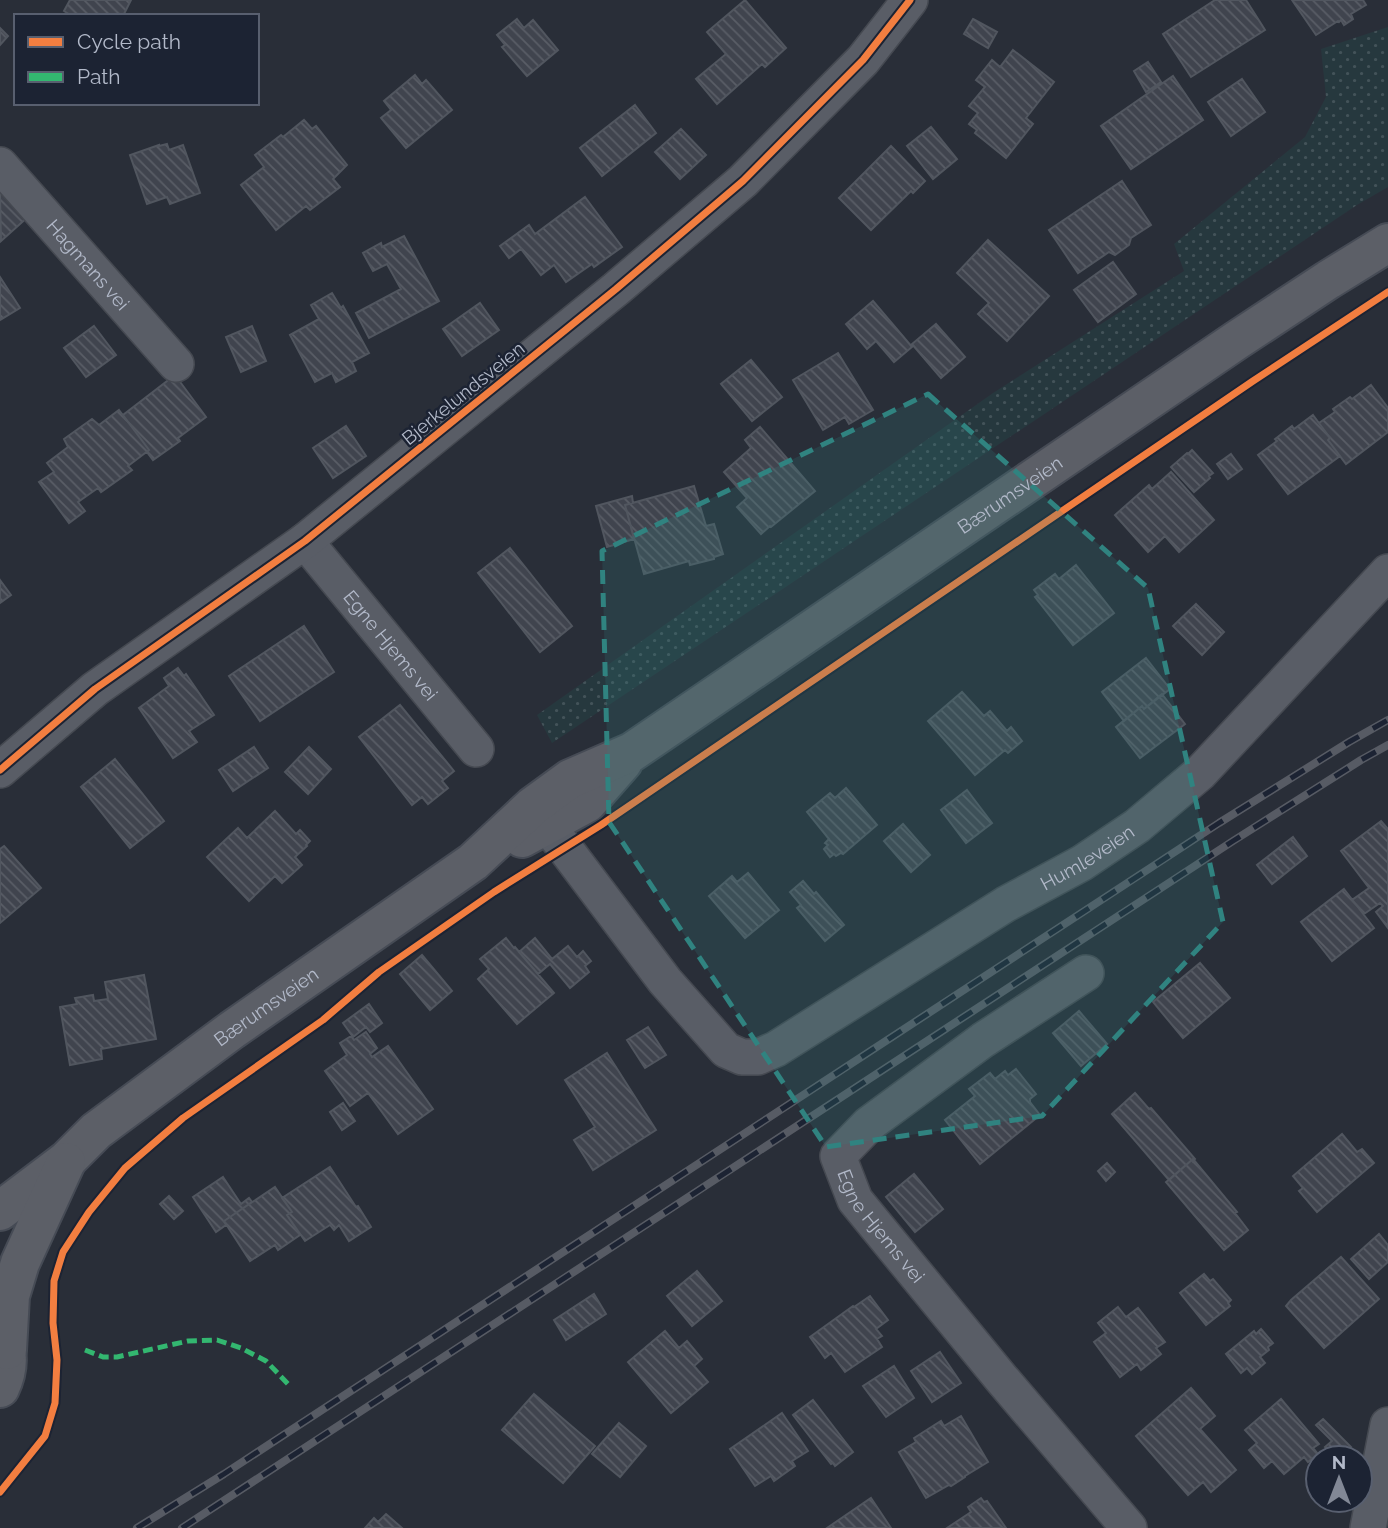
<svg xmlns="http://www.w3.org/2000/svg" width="1388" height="1528" font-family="Raleway,sans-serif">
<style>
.grass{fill:url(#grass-dots)}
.building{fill:url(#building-back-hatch);stroke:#51565f;stroke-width:2}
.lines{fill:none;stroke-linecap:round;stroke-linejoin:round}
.minor-casing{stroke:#454951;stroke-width:38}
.major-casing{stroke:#464b55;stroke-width:42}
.minor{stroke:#595d66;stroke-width:35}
.major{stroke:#5c5f67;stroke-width:38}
.rail-casing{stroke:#575b64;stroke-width:8}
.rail{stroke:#1c2333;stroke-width:5;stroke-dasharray:16;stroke-linecap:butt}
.quiet{stroke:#33b770;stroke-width:5;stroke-dasharray:10 5;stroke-linecap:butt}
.cycleway-casing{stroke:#1c2333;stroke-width:11}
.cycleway{stroke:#f27e40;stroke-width:7}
.marked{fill:#308380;fill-opacity:0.2;stroke:#308380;stroke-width:5;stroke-dasharray:14 9;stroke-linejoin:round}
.labels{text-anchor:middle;stroke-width:5;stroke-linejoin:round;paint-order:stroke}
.street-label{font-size:19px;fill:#b2b9c9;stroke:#1c2333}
</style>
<defs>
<pattern id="grass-dots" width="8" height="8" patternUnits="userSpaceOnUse" patternTransform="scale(1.75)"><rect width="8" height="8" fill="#26383e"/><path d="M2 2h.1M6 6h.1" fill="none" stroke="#435359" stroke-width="1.8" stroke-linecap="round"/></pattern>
<pattern id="building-back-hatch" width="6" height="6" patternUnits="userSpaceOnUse" patternTransform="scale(1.75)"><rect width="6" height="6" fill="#40444e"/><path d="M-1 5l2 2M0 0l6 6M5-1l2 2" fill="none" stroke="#595d66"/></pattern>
</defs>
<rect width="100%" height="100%" fill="#292e38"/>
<path class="grass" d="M1388,27V187L1357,205L552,743L537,715L993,393L1184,271L1174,244L1305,137L1326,97L1321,49Z"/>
<path class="building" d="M70,0H131L123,16H72L64,11Z
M745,0L786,48L765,67L762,64L717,104L696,79L726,54L707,32Z
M1215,0H1246L1265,30L1191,77L1163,34Z
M1292,0H1363L1366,5L1351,14L1353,19L1344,25L1341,20L1339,22L1338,21L1316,35Z
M517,19L524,28L533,20L558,50L527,76L502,47L505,45L497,35Z
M973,19L997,32L988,48L964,34Z
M0,28L8,36L0,45Z
M1013,50L1054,82L1026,118L1033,124L1006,158L975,133L977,130L969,124L978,113L969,106L985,87L976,80L992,60L1000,67Z
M1148,62L1161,82L1146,92L1134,71Z
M415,75L422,84L426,80L452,110L406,148L381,118L391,110L384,101Z
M1173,76L1203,120L1131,169L1101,126Z
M1242,79L1265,112L1231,136L1208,102Z
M635,105L656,133L602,176L580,148Z
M304,120L312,129L316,126L347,165L333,179L340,187L310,210L306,206L276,230L241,185L264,167L255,155L281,135L283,137Z
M931,127L957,159L933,179L907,146Z
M681,129L706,155L680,179L655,152Z
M167,144L169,150L183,145L200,193L170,204L167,197L147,204L130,155L159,145V146Z
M891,146L925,181L913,193L911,191L871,230L839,198Z
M1122,181L1151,225L1131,238L1129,245L1115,255L1109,252L1078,273L1049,230Z
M6,190L29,216L1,241L0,195Z
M585,197L622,247L594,267L592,264L566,282L554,265L541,275L521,249L509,258L500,246L529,225L535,234Z
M404,236L439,301L369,338L356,313L401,289L387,264L373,271L363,253L381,243L382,247Z
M988,240L1049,296L1007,341L978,314L989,303L957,273Z
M1113,262L1136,294L1098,322L1074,290Z
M0,277L20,308L0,320Z
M332,293L341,308L343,306L369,353L352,362L356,371L336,382L332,373L315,382L290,335L319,319L311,305Z
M873,301L912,347L894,362L876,341L867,349L846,324Z
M480,303L499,330L462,356L443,329Z
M936,324L965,357L941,378L912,344Z
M94,326L116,355L86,377L64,348Z
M252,326L266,361L241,372L226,337Z
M838,353L873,410L849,424L845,417L823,430L793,380Z
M751,360L782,397L752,421L721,384Z
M175,375L206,417L178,438L180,441L153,460L147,452L149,450L123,415Z
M1371,385L1388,408V432L1346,464L1328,440L1330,438L1319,423L1335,412L1333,409L1350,397L1352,399Z
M119,410L149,450L128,466L132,470L101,492L98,488L78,502L85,511L69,523L39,482L54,472L47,463L68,447L64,439L92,419L99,425Z
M1313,415L1330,438L1328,440L1340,456L1288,494L1258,455L1277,441L1275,439L1292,426L1294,429Z
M346,426L366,456L333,478L313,448Z
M760,427L815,491L771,527L770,526L761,534L737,507L747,498L724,472L751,448L745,440Z
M1192,450L1213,473L1209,476L1210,478L1194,492L1171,467L1187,453L1188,454Z
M1231,454L1242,469L1228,479L1217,464Z
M1171,472L1214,520L1179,552L1165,536L1148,552L1115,515L1149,485L1152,489Z
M694,486L706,526L714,524L723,554L714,557V559L690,565L689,561L644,574L625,505Z
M632,496L633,503L625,505L634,539L607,547L596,506Z
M510,548L572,626L540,652L478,573Z
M1076,565L1114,613L1073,645L1035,597L1038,595L1034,590L1055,574L1059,579Z
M0,580L11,595L0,603Z
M1196,604L1224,632L1202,655L1173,626Z
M304,626L334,672L260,721L229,676Z
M1146,658L1170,689L1144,709L1142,706L1124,721L1102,692Z
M178,668L184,676L186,674L214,715L189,731L197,742L173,758L139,708L169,686L164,678Z
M962,692L984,716L990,711L1007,731L1011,727L1022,741L1008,753L1005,750L975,775L928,721Z
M1162,694L1185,724L1140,758L1116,727L1142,706L1144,709Z
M400,705L454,771L442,781L448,788L428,804L422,797L412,805L359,737Z
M254,747L268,768L233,791L219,770Z
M309,747L331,769L308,794L285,772Z
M115,759L164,821L130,848L81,787Z
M846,788L877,825L843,854L841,853L836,856L834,854L830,857L824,849L828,845L825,843L829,839L807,812L830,793L835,798Z
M967,790L992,823L966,843L941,810Z
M275,811L296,834L300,830L310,841L306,845L307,846L295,857L302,865L282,883L275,876L249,901L207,857L238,828L247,838Z
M1381,821L1388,829V928L1376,912L1383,906L1380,903L1364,914L1352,900L1369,888L1341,851Z
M903,824L930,855L911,872L884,841Z
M1293,837L1307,856L1272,884L1257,865Z
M4,846L41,888L0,923V849Z
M748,873L779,910L745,938L709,896L732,876L737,882Z
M803,881L814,894L816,892L844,925L825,941L797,908L801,905L790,892Z
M1344,889L1374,928L1332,961L1301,922Z
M506,938L514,948L515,947L554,993L517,1024L478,979L489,969L480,959Z
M535,938L552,959L568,946L577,957L583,951L591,961L585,966L589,972L570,988L550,964L538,974L519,952Z
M422,955L452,991L430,1010L400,974Z
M1200,963L1230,998L1183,1038L1153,1002Z
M144,975L156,1039L101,1049L102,1059L70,1065L60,1007L77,1004L75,998L93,995L94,1001L108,999L105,982Z
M369,1004L382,1023L370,1032L366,1027L353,1037L343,1023Z
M1079,1011L1107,1044L1081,1066L1053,1033Z
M648,1027L666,1055L645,1068L627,1040Z
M366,1032L377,1048L370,1054L372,1057L388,1046L433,1109L398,1134L368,1093L350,1106L325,1071L347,1055L340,1043L351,1036L354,1040Z
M607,1053L656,1130L593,1170L574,1140L595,1127L565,1080Z
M1016,1069L1036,1094L1030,1099V1102L1040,1115L980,1164L945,1120L975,1096L969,1089L990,1073L995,1079L1005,1071L1008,1075Z
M1135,1093L1149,1109L1151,1108L1195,1159L1193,1161V1159L1169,1180L1112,1114Z
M343,1103L355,1121L342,1130L330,1112Z
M1342,1134L1357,1152L1362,1149L1374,1163L1317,1212L1299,1191L1303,1188L1293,1176Z
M1193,1159L1237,1212L1235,1213L1248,1230L1224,1250L1166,1182Z
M1107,1163L1115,1172L1106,1181L1098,1171Z
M330,1167L356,1207L358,1206L371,1227L349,1241L339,1225L334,1230L330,1225L305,1241L287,1215L292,1212L282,1198Z
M914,1174L943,1209L915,1232L886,1197Z
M223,1177L241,1204L249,1198L252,1202L224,1221L226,1225L216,1232L193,1197Z
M275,1187L292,1212L287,1215L300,1235L278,1250L275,1245L250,1261L224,1221Z
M169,1196L183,1211L174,1219L160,1204Z
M1379,1234L1388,1245V1262L1369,1279L1351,1259Z
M1341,1257L1379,1299L1324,1348L1286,1306L1291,1300Z
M697,1271L722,1301L692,1326L667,1296Z
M1204,1274L1210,1281L1213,1279L1231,1300L1228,1303L1230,1306L1206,1325L1180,1293Z
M594,1294L606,1314L566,1340L554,1320Z
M870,1296L888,1320L876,1329L882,1336L877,1339L882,1347L845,1372L831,1353L825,1358L810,1337L853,1306L854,1307Z
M1118,1307L1126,1317L1138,1308L1165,1342L1156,1348L1161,1354L1141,1370L1137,1364L1120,1377L1094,1342L1106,1333L1098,1323Z
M1261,1329L1273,1343L1268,1347L1269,1350L1260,1357L1265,1363L1252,1374L1247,1368L1241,1373L1226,1354L1254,1331L1256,1334Z
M665,1331L679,1348L687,1341L702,1359L694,1366L708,1382L671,1413L628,1362Z
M940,1352L961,1383L932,1402L911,1371Z
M894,1366L914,1398L886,1417L863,1386Z
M1191,1388L1215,1416L1200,1429L1236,1470L1211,1492L1203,1482L1188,1495L1136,1436Z
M534,1394L595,1446L563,1483L502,1430Z
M1281,1399L1319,1444L1313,1448L1318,1454L1308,1462L1304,1457L1284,1474L1272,1461L1264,1468L1249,1450L1257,1443L1245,1430Z
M813,1400L853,1452L835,1466L833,1463L831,1464L793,1415Z
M782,1413L808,1451L792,1461L795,1466L774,1481L771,1476L755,1486L730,1449Z
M961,1416L988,1462L965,1476V1477L951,1486L949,1485L926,1498L899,1452L916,1442L914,1438L941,1421L944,1426Z
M1323,1419L1351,1447L1340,1458H1336L1325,1447L1332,1441L1316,1425Z
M619,1423L646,1446L620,1477L592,1454Z
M871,1498L891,1528H827Z
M981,1498L984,1502L987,1501L1006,1528H947L971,1512L968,1507Z
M386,1514L402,1528H365L374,1518L378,1522Z"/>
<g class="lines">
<g class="minor-casing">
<g id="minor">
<path id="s1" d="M0,165L176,364"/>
<path id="s2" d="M305,541L476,749"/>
<path d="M0,770L95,689L305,541L616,289L743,181L863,60L910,0"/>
<path id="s3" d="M533,806L665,981L726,1050L742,1057H758L776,1049L1006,904L1082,863L1137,826L1200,773L1388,572"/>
<path id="s4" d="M1086,973L983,1040L869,1124L838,1156L855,1200L1001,1378L1129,1528"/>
<path d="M1368,1528L1388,1425"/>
</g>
</g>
<g class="major-casing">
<g id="major">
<path d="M522,838L587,803L623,762"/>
<path id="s5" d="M0,1211L67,1160L96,1131L232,1030L473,862L533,806L570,779L632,752L1237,340L1328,280L1388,243"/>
<path d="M0,1327C7,1351 11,1365 0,1388"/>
<path d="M7,1350L10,1296L20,1263L66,1162"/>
</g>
</g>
<use href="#minor" class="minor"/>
<use href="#major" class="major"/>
<g class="rail-casing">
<path id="rail" d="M137,1528L224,1474L1219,823L1349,742L1388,720
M182,1528L1233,841L1361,760L1388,745"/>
</g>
<use href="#rail" class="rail"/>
<path class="quiet" d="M85,1350L103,1357H117L188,1341L217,1340L241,1348L266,1361L289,1385"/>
<g class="cycleway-casing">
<path id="cycleway" d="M0,770L95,689L305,541L616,289L743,181L863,60L910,0
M0,1492L45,1436L55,1403L57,1360L53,1323L54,1281L63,1252L89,1212L125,1168L183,1118L323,1020L379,972L494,892L601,825L1253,381L1388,292"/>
</g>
<use href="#cycleway" class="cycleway"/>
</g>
<path class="marked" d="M928,394L1148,588L1223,922L1042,1116L826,1147L609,822L602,551Z"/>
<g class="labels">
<g class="street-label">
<text dy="7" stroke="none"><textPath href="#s1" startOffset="133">Hagmans vei</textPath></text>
<text transform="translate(463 393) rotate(-39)" y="7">Bjerkelundsveien</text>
<text dy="7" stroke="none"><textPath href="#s5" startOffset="1241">Bærumsveien</textPath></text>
<text dy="7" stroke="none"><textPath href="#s2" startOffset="135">Egne Hjems vei</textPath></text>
<text dy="7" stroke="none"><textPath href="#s3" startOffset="730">Humleveien</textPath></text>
<text dy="7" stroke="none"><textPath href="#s5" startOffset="336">Bærumsveien</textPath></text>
<text dy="7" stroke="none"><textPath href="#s4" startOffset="392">Egne Hjems vei</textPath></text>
</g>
</g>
<rect x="14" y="14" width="245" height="91" fill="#1c2333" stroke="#585f6f" stroke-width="2"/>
<rect x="28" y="37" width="35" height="10" fill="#f27e40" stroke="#585f6f" stroke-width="2"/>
<text x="77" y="49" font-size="21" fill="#b2b9c9">Cycle path</text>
<rect x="28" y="72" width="35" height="10" fill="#33b770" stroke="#585f6f" stroke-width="2"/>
<text x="77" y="84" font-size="21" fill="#b2b9c9">Path</text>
<g transform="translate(1339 1479)"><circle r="33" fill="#1c2333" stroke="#585f6f" stroke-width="2"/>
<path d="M0-5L12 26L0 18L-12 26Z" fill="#828896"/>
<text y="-10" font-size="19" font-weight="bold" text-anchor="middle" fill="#b2b9c9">N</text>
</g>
</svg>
